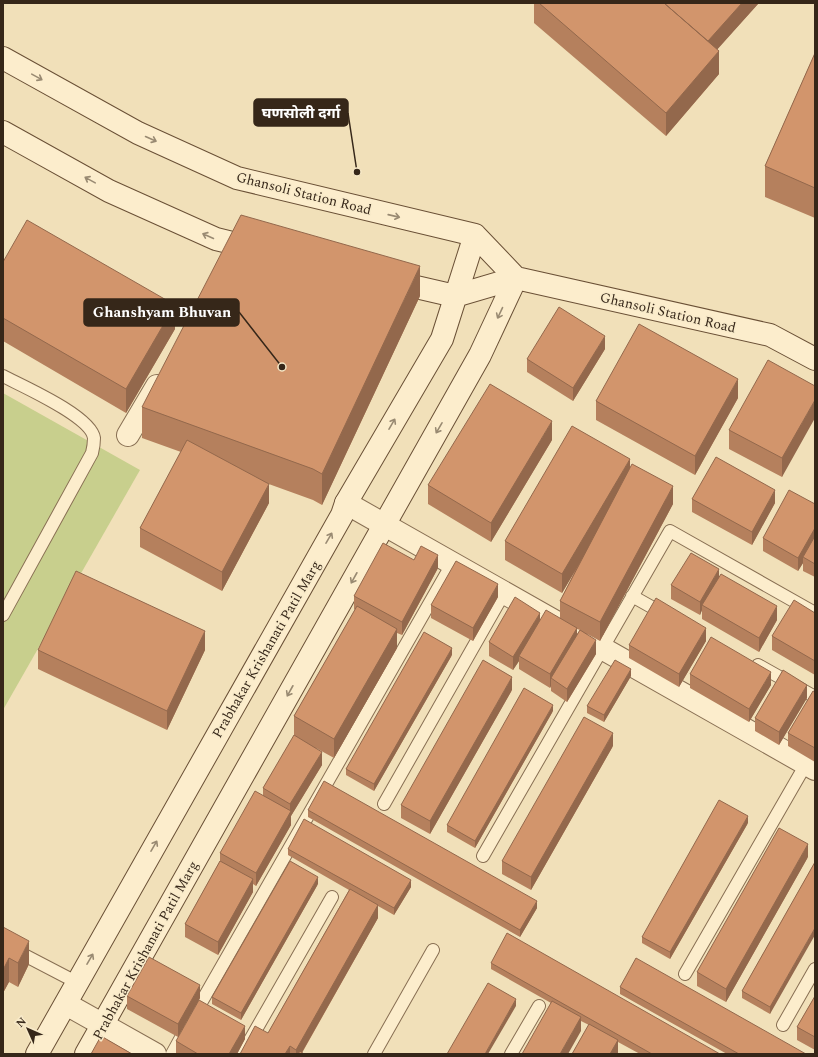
<svg xmlns="http://www.w3.org/2000/svg" width="818" height="1057" font-family="Spectral,'Noto Sans Devanagari',serif">
<style>
.green{fill:#c8cf8d}
.lines{fill:none;stroke-linecap:round;stroke-linejoin:round}
.lane-casing{stroke:#886f53;stroke-width:14}
.street-casing{stroke:#886f53;stroke-width:24}
.secondary-casing{stroke:#6a5036;stroke-width:24}
.lane{stroke:#fcedcc;stroke-width:12}
.street{stroke:#fcedcc;stroke-width:22}
.secondary{stroke:#fcedcc;stroke-width:22}
.wall{fill:#b5805d;fill-rule:evenodd}
.shaded-wall{fill:#93684c}
.building{fill:#d2956c;stroke:#93684c}
.oneway{stroke:#998a72}
.labels{text-anchor:middle;stroke-width:3;stroke-linejoin:round;paint-order:stroke}
.street-label{font-size:14px;fill:#362719;stroke:#f8eac9}
.leader{fill:none;stroke:#362719;stroke-width:1.5}
.callout-dot{fill:#362719;stroke:#f8eac9;stroke-width:1.5}
.callout{fill:#362719;stroke:#362719;stroke-width:1.5}
.callout-label{font-size:15px;text-anchor:middle;font-weight:bold;fill:#fff}
</style>
<rect width="100%" height="100%" fill="#f1e0b9"/>
<path class="green" d="M3,393L140,470L3,710Z"/>
<g class="lines">
<g class="lane-casing">
<path id="lane" d="M3,376C22,386 91,416 94,438C94,442 93,449 92,453L3,615
M632,596L664,614
M758,665L815,697
M384,804L504,593
M483,856L670,531L815,613
M3,944L76,982
M685,974L806,764
M194,1015L452,564
M783,1025L815,969
M172,1054L183,1034
M242,1054L332,897
M374,1054L433,950
M511,1054L539,1006"/>
</g>
<g class="street-casing">
<path id="street" d="M128,435L157,386
M346,503L815,769
M66,1004L155,1054"/>
</g>
<g class="secondary-casing">
<path id="secondary" d="M3,58L138,133L237,178L475,235L516,278
M3,132L109,191L216,239L257,249
M390,281L455,296L516,278L770,335L815,359
M37,1054L342,515L346,503L442,339L475,235
M86,1054L480,355L516,278"/>
</g>
<use href="#lane" class="lane"/>
<use href="#street" class="street"/>
<use href="#secondary" class="secondary"/>
</g>
<path class="wall" d="M534,3H758V4L717,49L719,74L666,136L534,23Z
M815,53V218L765,197V166Z
M3,262L175,329L126,413L3,341Z
M420,296L322,505L313,500L266,483L269,503L222,591L140,547V528L181,452L142,438V407Z
M605,349L573,401L527,372V359Z
M815,386L782,477L729,449V430Z
M738,398L695,475L596,420V401Z
M552,440L491,542L428,504V485Z
M630,468L673,504L600,641L587,634L596,654L567,702L551,691V686L550,688L519,669V661L513,670L489,656V642L540,620L560,618V601L575,571L562,593L505,560V541ZM577,629L580,630L577,634Z
M692,499L775,503L752,545L692,512Z
M815,504V577L803,571V563L798,571L763,551V538Z
M414,560L438,568L402,635L397,633V648L334,758L316,748L322,765L291,816V825L256,886L253,884V892L218,955L185,937V924L220,861V853L263,796V788L294,736V716L355,610L354,609V596Z
M719,578L777,620L759,652L702,619V610L700,615L671,599V585Z
M498,597L473,641L431,618V605Z
M815,613V675L772,650V636Z
M706,641L679,687L629,658V645Z
M38,650H205L167,730L38,669Z
M452,655L374,791L346,775V769Z
M690,674L771,685L749,722L690,688Z
M631,676L604,722L587,713V706Z
M512,690L430,834L401,818V805Z
M815,692V762L788,746V733Z
M807,698L779,745L755,731V718Z
M553,711L475,848L447,832V825Z
M613,746L531,890L502,874V861Z
M308,810L537,908L520,937L308,817Z
M748,823L670,959L642,943V937Z
M288,849L411,887L394,915L378,906V918L302,1053L304,1054H240L268,1033L349,890L288,855Z
M808,857L726,1002L697,986V972Z
M815,862L770,1014L742,998V991Z
M318,884L241,1020L212,1004V997Z
M3,927L29,964L18,987L9,982L3,993Z
M491,963L720,1054H640L618,1042V1054H572L589,1025L581,1021V1031L551,1003L491,969Z
M620,987L806,1054H727L620,994Z
M127,996L200,998L178,1037L127,1009Z
M815,996V1050L797,1040V1027Z
M245,1039L237,1054H176V1041Z"/>
<path class="shaded-wall" d="M742,3H758V4L707,61V42Z
M719,51V74L666,136V113Z
M420,266V296L322,505V474Z
M175,305V329L126,413V389Z
M605,336V349L573,401V388Z
M738,379V398L695,475V456Z
M815,400V418L782,477V458Z
M552,421V440L491,542V523Z
M630,459V478L562,593V574Z
M269,484V503L222,591V572Z
M673,486V504L600,641V622Z
M775,490V503L752,545V532Z
M815,528V541L803,557V563L798,571V558Z
M438,555V568L402,635V622Z
M719,569V582L702,605V610L700,615V602Z
M498,584V597L473,641V628Z
M777,606V620L759,652V638Z
M540,613V626L519,656V661L513,670V657Z
M577,628V641L551,678V686L550,688V674Z
M706,628V641L679,687V674Z
M397,629V648L334,758V739Z
M205,631V650L167,730V711Z
M596,640V654L567,702V689Z
M452,648V655L374,791V784Z
M631,669V676L604,722V715Z
M771,672V685L749,722V709Z
M512,677V690L430,834V821Z
M807,685V698L779,745V732Z
M553,705V711L475,848V841Z
M613,733V746L531,890V877Z
M322,752V765L291,816V825L256,886V873L290,813V804Z
M748,816V823L670,959V952Z
M808,844V857L726,1002V989Z
M318,877V884L241,1020V1013Z
M253,879V892L218,955V942Z
M411,880V887L394,915V908Z
M537,901V908L520,937V930Z
M378,905V918L301,1054H296V1050Z
M815,928V935L770,1014V1007Z
M29,941V964L18,987V963Z
M9,958V982L3,993V970Z
M200,985V998L178,1037V1024Z
M516,999V1006L488,1054H485Z
M581,1017V1031L568,1054H560Z
M245,1026V1039L237,1054H229Z
M618,1040V1054H610Z
M290,1046V1054H285Z"/>
<path class="building" d="M539,3H664L719,51L666,113Z
M664,3H742L708,41Z
M815,53V188L765,166Z
M241,215L420,266L322,474L313,469L142,407Z
M27,220L175,305L126,389L3,318V262Z
M559,307L605,336L573,388L527,359Z
M639,324L738,379L695,456L596,401Z
M768,360L815,386V400L782,458L729,430Z
M490,384L552,421L491,523L428,485Z
M572,426L630,459L562,574L505,541Z
M187,440L269,484L222,572L140,528Z
M716,457L775,490L752,532L692,499Z
M632,464L673,486L600,622L560,601Z
M789,490L815,504V528L798,558L763,538Z
M815,536V564L803,557Z
M383,543L414,560L421,546L438,555L402,622L354,596Z
M691,553L719,569L700,602L671,585Z
M456,561L498,584L473,628L431,605Z
M76,571L205,631L167,711L38,650Z
M721,574L777,606L759,638L702,605Z
M515,597L540,613L513,657L489,642Z
M656,598L706,628L679,674L629,645Z
M794,600L815,613V661L772,636Z
M357,606L397,629L334,739L294,716Z
M546,610L577,628L550,674L519,656Z
M580,630L596,640L567,689L551,678Z
M424,632L452,648L374,784L346,769Z
M711,637L771,672L749,709L690,674Z
M483,660L512,677L430,821L401,805Z
M615,660L631,669L604,715L587,706Z
M783,670L807,685L779,732L755,718Z
M524,688L553,705L475,841L447,825Z
M813,691L815,692V748L788,733Z
M584,717L613,733L531,877L502,861Z
M294,735L322,752L290,804L263,788Z
M324,781L537,901L520,930L308,810Z
M255,791L291,811L256,873L220,853Z
M719,800L748,816L670,952L642,937Z
M304,819L411,880L394,908L288,849Z
M779,828L808,844L726,989L697,972Z
M220,861L253,879L218,942L185,924Z
M290,861L318,877L241,1013L212,997Z
M815,862V928L770,1007L742,991Z
M350,889L378,905L296,1050L290,1046L285,1054H240L255,1026L268,1033Z
M3,927L29,941L18,963L9,958L3,970Z
M507,933L720,1054H652L491,963Z
M149,957L200,985L178,1024L127,996Z
M636,958L806,1054H739L620,987Z
M488,983L516,999L485,1054H447Z
M815,996V1037L797,1027Z
M199,1000L245,1026L229,1054H198L176,1041Z
M552,1001L581,1017L560,1054H522Z
M589,1024L618,1040L610,1054H572Z
M101,1036L132,1054H91Z
M300,1051L304,1054H298Z"/>
<defs><path id="oneway-shaft" d="M-6 0H5M1.5-3L5.5 0L1.5 3" fill="none" stroke-width="1.6" stroke-linecap="round" stroke-linejoin="round"/></defs>
<g class="oneway">
<use href="#oneway-shaft" transform="translate(37 77) rotate(29)"/>
<use href="#oneway-shaft" transform="translate(151 139) rotate(24)"/>
<use href="#oneway-shaft" transform="translate(90 180) rotate(-151)"/>
<use href="#oneway-shaft" transform="translate(394 216) rotate(13)"/>
<use href="#oneway-shaft" transform="translate(208 236) rotate(-156)"/>
<use href="#oneway-shaft" transform="translate(500 313) rotate(115)"/>
<use href="#oneway-shaft" transform="translate(392 424) rotate(-60)"/>
<use href="#oneway-shaft" transform="translate(439 428) rotate(120)"/>
<use href="#oneway-shaft" transform="translate(329 538) rotate(-60)"/>
<use href="#oneway-shaft" transform="translate(354 578) rotate(119)"/>
<use href="#oneway-shaft" transform="translate(290 691) rotate(119)"/>
<use href="#oneway-shaft" transform="translate(154 846) rotate(-60)"/>
<use href="#oneway-shaft" transform="translate(90 959) rotate(-60)"/>
</g>
<g class="labels">
<g class="street-label">
<text transform="translate(304 193) rotate(14)" y="5">Ghansoli Station Road</text>
<text transform="translate(668 312) rotate(13)" y="5">Ghansoli Station Road</text>
<text transform="translate(266 649) rotate(-60)" y="5">Prabhakar Krishanati Patil Marg</text>
<text transform="translate(145 950) rotate(-61)" y="5">Prabhakar Krishanati Patil Marg</text>
</g>
</g>
<path class="leader" d="M357 172L348 113M282 367L239 312"/>
<g class="callout-dot">
<circle cx="357" cy="172" r="4"/>
<circle cx="282" cy="367" r="4"/>
</g>
<g class="callout">
<rect x="254" y="99" width="94" height="27" rx="4"/>
<rect x="84" y="299" width="155" height="27" rx="4"/>
</g>
<g class="callout-label">
<text x="301" y="118">घणसोली दर्गा</text>
<text x="162" y="317">Ghanshyam Bhuvan</text>
</g>
<rect width="818" height="1057" fill="none" stroke="#362719" stroke-width="8"/>
<g transform="translate(28 1029) rotate(315)" stroke="#f8eac9" stroke-width="3" paint-order="stroke">
<path d="M0-3L7 15L0 10L-7 15Z" fill="#362719"/>
<text y="-6" font-size="11" font-weight="bold" text-anchor="middle" fill="#362719">N</text>
</g>
</svg>
